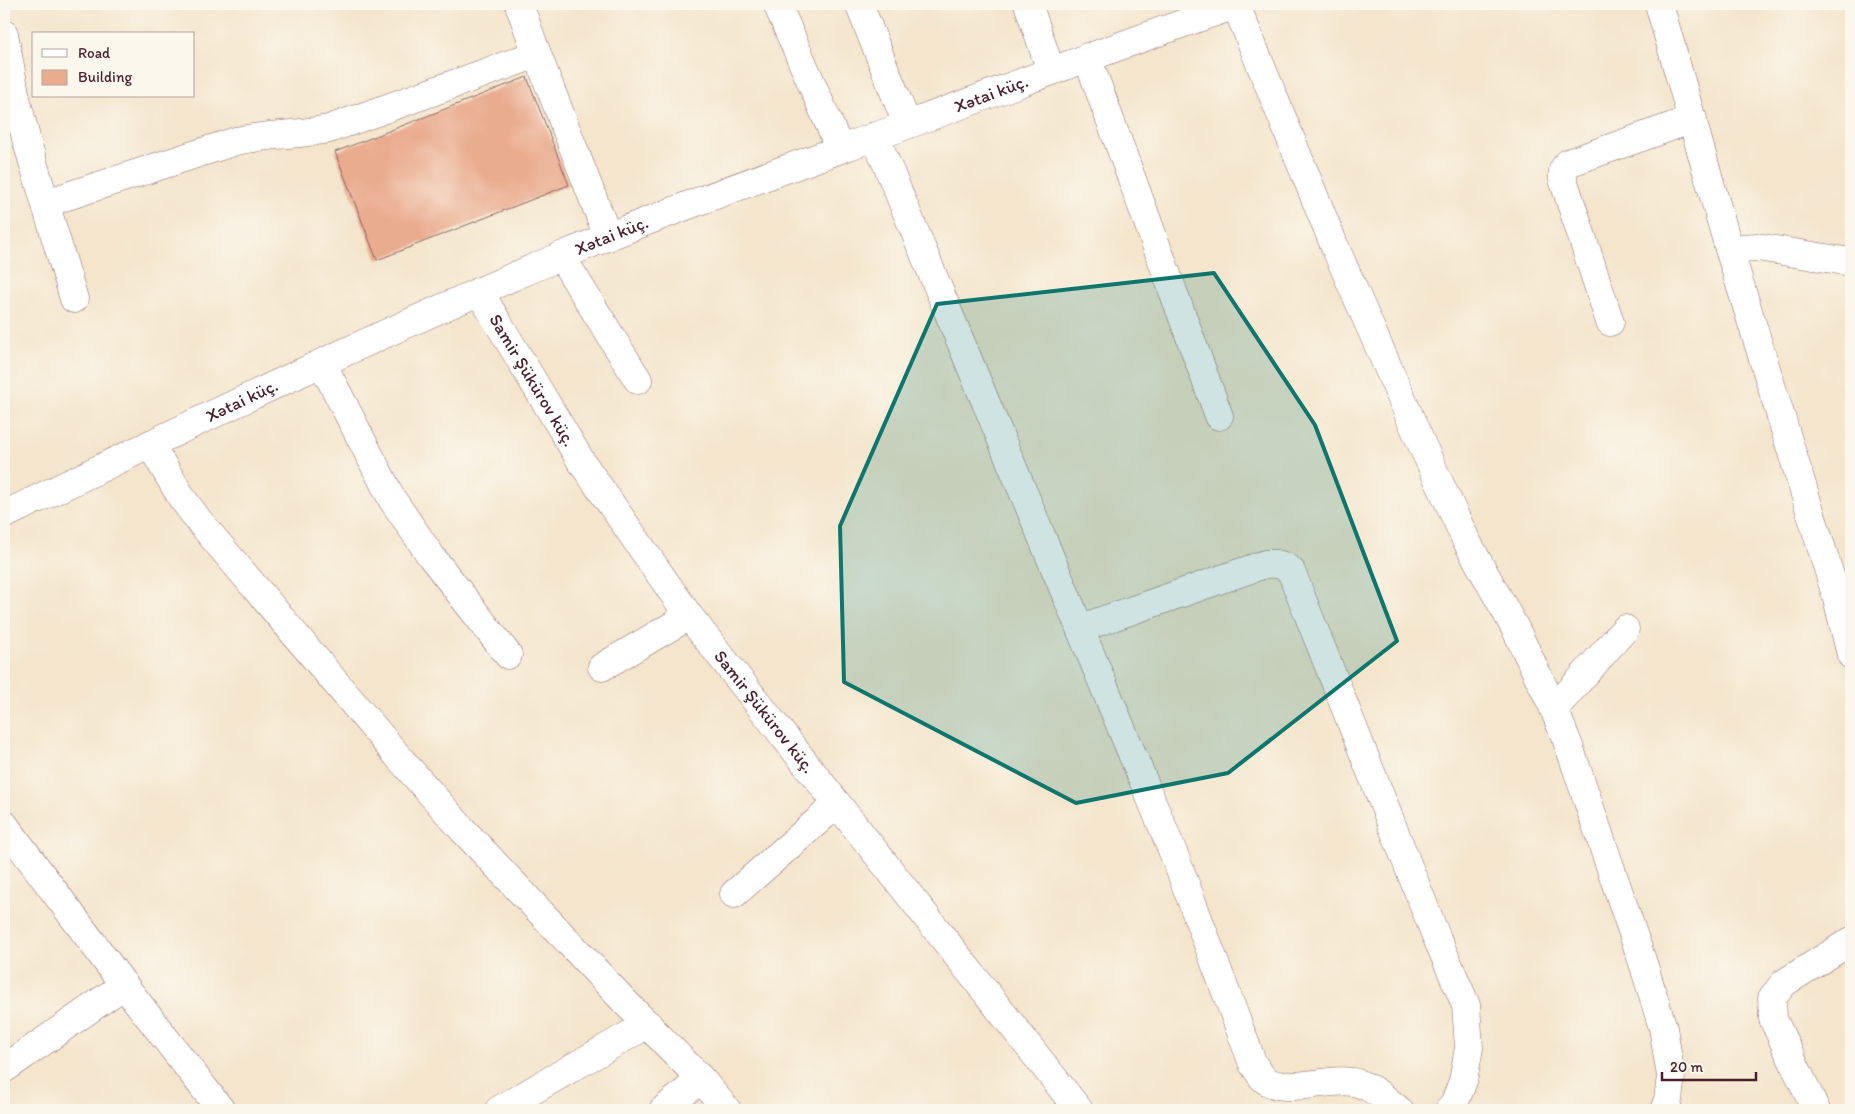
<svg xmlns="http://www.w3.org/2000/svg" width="1855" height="1114" font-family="Itim,sans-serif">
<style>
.building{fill:#eaac8f}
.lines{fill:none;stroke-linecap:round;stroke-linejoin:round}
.minor-casing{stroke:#866463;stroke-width:29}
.minor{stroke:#fff;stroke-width:28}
.marked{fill:#0f766e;fill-opacity:0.2;stroke:#0f766e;stroke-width:4;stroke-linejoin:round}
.labels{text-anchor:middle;stroke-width:5;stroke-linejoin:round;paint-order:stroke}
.street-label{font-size:18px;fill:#4a1f2b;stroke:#fbf7ec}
</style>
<rect width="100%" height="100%" fill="#fbf7ec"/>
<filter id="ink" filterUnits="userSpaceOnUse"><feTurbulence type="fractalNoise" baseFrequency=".02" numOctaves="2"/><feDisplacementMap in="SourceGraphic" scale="10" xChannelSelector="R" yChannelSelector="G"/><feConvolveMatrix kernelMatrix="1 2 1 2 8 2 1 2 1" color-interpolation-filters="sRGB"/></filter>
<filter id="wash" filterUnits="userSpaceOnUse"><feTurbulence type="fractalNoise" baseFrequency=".0096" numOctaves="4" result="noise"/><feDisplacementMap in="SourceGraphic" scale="20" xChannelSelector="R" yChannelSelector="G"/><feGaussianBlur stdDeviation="1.12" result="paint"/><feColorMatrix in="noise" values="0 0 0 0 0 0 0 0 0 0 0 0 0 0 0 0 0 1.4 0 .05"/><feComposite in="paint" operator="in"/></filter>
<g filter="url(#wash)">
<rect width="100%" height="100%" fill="#f4e5cc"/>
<g id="blocks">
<path class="building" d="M527,77L569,185L377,260L335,152Z"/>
</g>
</g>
<g filter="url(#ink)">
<use href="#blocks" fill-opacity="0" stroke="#866463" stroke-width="1"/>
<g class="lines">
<g class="minor-casing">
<g id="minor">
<path d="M519,4L537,54L608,237"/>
<path d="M777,4L840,149"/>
<path d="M859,4L907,124"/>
<path d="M1028,4L1051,71"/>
<path d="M1659,4L1729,249L1837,598L1851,655"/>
<path d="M1236,5L1335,247L1422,445L1466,540L1515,628L1554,709L1569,746L1643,963L1663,1028L1671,1076L1668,1100L1664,1110"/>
<path d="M4,34L16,98L27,142L74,299"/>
<path d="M1087,57L1219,416"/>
<path d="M875,136L1175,857L1253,1064C1256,1068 1259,1073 1262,1077C1281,1098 1332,1075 1357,1083C1373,1087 1386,1100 1399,1110"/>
<path d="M46,203L236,141C267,134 298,135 329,129L537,54"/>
<path d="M1729,249L1757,247L1851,262"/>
<path d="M561,256L638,380"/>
<path id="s1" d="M479,291L581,461L689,616L1079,1110"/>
<path d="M1610,322L1563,179V170L1568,163L1693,119"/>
<path d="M322,363L392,499L431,556L508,655"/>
<path d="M150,444L182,498L199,521L402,761L463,830L626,1003L701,1079L727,1110"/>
<path id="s2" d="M4,515C187,426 371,337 559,257C672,209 789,168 904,126C1016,85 1126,42 1239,4"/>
<path d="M1081,628L1265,564C1276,563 1283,564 1291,571L1436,936L1466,1005L1469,1048L1463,1081L1453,1107L1449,1110"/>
<path d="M602,667L689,616"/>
<path d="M1554,709L1625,629"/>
<path d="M4,824L124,985L221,1110"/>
<path d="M734,894L837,804"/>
<path d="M4,1069L124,985"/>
<path d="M499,1110L648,1024"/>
<path d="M663,1110L701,1079"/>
<path d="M1816,1110L1773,1019L1772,998L1784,983L1851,941"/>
</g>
</g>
<use href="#minor" class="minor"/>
</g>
</g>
<path class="marked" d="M1214,273L1315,425L1397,641L1228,773L1076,803L844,682L840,526L937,304Z"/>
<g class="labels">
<g class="street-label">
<text dy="6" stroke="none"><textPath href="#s2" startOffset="1074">Xətai küç.</textPath></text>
<text dy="6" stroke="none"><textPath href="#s2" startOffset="669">Xətai küç.</textPath></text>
<text dy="6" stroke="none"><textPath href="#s1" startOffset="104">Samir Şükürov küç.</textPath></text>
<text dy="6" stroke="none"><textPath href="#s2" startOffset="264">Xətai küç.</textPath></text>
<text dy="6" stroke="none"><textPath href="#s1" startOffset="509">Samir Şükürov küç.</textPath></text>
</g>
</g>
<rect width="1855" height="1114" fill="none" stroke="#fbf7ec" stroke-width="20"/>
<rect x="32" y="32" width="162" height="65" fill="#fbf7ec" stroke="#b4a19f"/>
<rect x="42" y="49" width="25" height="8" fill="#ffffff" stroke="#b4a19f"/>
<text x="78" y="58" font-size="15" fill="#4a1f2b">Road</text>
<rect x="42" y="70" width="25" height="15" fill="#eaac8f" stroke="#b4a19f"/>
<text x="78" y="82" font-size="15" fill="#4a1f2b">Building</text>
<path d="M1662 1072v8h94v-8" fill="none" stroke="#4a1f2b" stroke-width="2.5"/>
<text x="1670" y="1072" font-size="15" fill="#4a1f2b" stroke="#fbf7ec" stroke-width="4" paint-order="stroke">20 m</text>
</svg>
